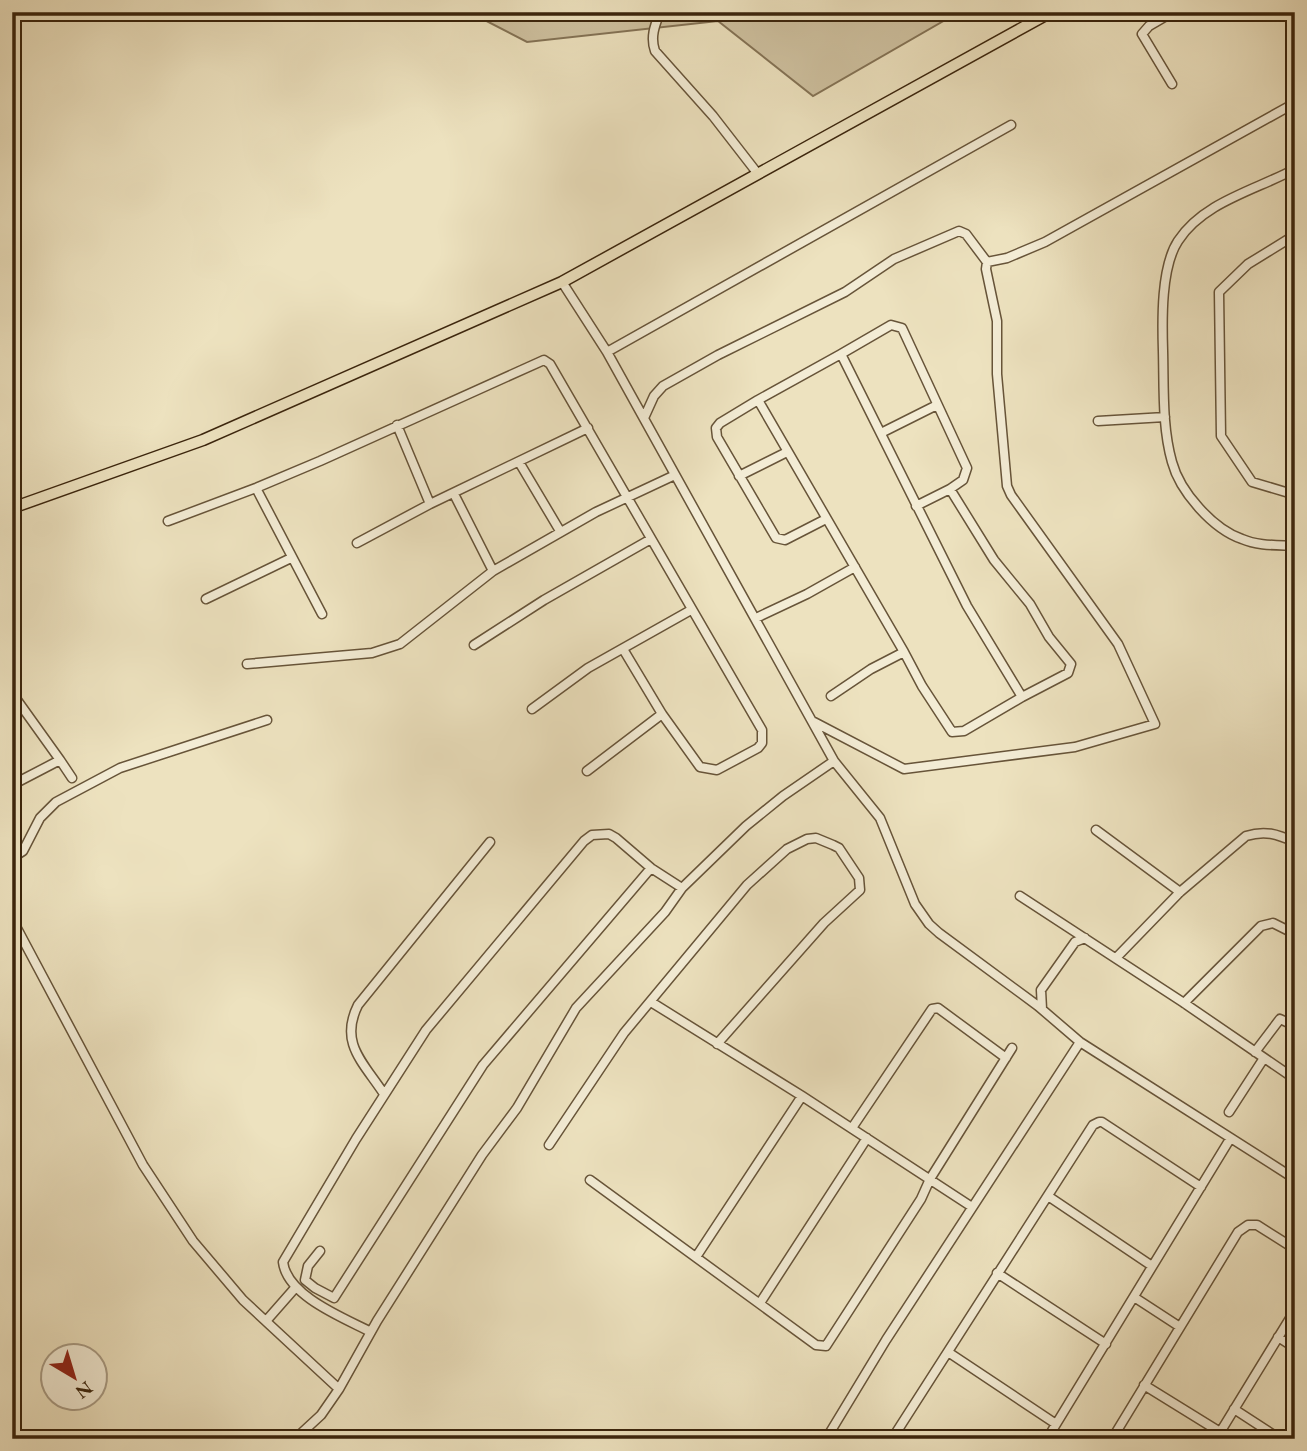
<svg xmlns="http://www.w3.org/2000/svg" width="1307" height="1451" font-family="'EB Garamond',serif">
<style>
.green{fill:#cfc2a1;stroke:#847356;stroke-width:2}
.lines{fill:none;stroke-linecap:round;stroke-linejoin:round}
.minor-casing{stroke:#675439;stroke-width:11}
.major-casing{stroke:#3a240c;stroke-width:13}
.minor{stroke:#f3ecd5;stroke-width:8}
.major{stroke:#ede2bf;stroke-width:10}
</style>
<rect width="100%" height="100%" fill="#ede2bf"/>
<filter id="stains"><feTurbulence type="fractalNoise" baseFrequency=".00286" numOctaves="4"/><feColorMatrix values="0 0 0 0 .2 0 0 0 0 .09 0 0 0 0 .02 0 0 0 .5 -.17"/></filter>
<radialGradient id="worn" r=".72"><stop offset=".6" stop-color="#630" stop-opacity="0"/><stop offset="1" stop-color="#630" stop-opacity=".3"/></radialGradient>
<path class="green" d="M469,12H959L813,96L718,21L527,42Z"/>
<g class="lines">
<g class="minor-casing">
<path id="minor" d="M660,12C655,25 650,37 655,51L713,116L758,174
M1172,84L1142,34L1149,26L1173,12
M1295,169C1256,190 1203,202 1178,241C1161,267 1162,320 1163,351C1164,387 1162,427 1172,462C1180,492 1213,529 1242,539C1258,546 1278,545 1295,546
M1295,235L1248,264L1219,292L1221,436L1252,482L1289,493L1295,492
M562,282L607,352L834,761L880,818L915,904L929,924L939,933L1038,1006L1080,1042L1295,1179
M1295,322L1292,324L1295,372
M607,352L1011,125
M841,354L891,325L902,328L967,468L963,480L950,489
M758,400L841,354L967,606L1022,697L964,731L952,732L922,686L904,652
M644,418L654,396L663,386L718,355L845,292L894,259L959,231L966,234L987,262L1007,258L1045,242L1295,103
M1098,421L1165,417
M397,425L430,504
M881,433L937,405
M519,462L560,531
M739,476L787,452
M256,488L322,614
M454,494L493,571
M916,506L950,489L994,560L1030,604L1049,637L1071,664L1068,673L1022,697
M826,519L785,540L776,538L717,437L716,428L720,423L758,400L904,652L871,669L831,696
M168,521L256,488L320,461L544,360L550,364L762,730V743L758,748L717,770L700,767L662,714L623,649
M357,543L430,504L588,428
M206,599L291,558
M756,618L807,594L855,567
M474,645L544,600L651,539
M247,664L372,653L400,644L493,571L596,512L675,475
M12,693L60,760L12,785
M532,709L588,668L691,610
M814,722L904,769L1075,747L1155,724L1118,644L1011,495L1007,486L997,374V321L986,269L987,262
M60,760L72,778
M587,771L662,714
M1096,830L1180,892
M12,858L23,851L40,818L56,802L120,768L267,720
M1020,896L1184,1003L1295,1079
M12,919L143,1165L193,1241L243,1300L339,1389
M1116,958L1180,892L1246,836C1265,830 1277,834 1295,842
M651,1002L802,1096L972,1207
M1184,1003L1261,926L1273,923L1295,934
M1042,1009L1041,990L1075,942L1085,938
M1255,1052L1280,1019L1295,1026
M384,1094C363,1062 339,1043 358,1005L490,842
M1229,1112L1264,1058
M852,1128L932,1009L938,1008L1006,1058
M549,1145L624,1033L747,885L787,849L807,839L816,838L833,845L839,848L859,878L860,890L824,923L717,1044
M590,1180L816,1345L826,1346L921,1199L930,1179L1012,1048
M1048,1196L1152,1266
M320,1251L308,1266L305,1280L315,1288L334,1298L483,1065L651,868
M696,1257L802,1096
M997,1273L1106,1344
M1134,1297L1180,1327
M760,1303L867,1138
M266,1321L295,1288
M371,1332C344,1318 287,1296 283,1262L356,1139L426,1030L584,841L592,835L609,834L616,838L651,868L682,888
M1278,1337L1295,1348
M948,1352L1056,1424
M1144,1385L1220,1432
M1234,1409L1280,1439
M897,1432L908,1439
M295,1439L321,1415L339,1389L377,1321L482,1155L517,1108L576,1008L665,912L682,888L746,826L783,796L834,761
M826,1439L886,1340L1080,1042
M892,1439L1093,1125L1099,1122H1102L1201,1187
M1047,1439L1230,1139
M1112,1439L1238,1232L1248,1225H1257L1295,1249
M1216,1439L1295,1310"/>
</g>
<g class="major-casing">
<path id="major" d="M12,508L203,440L562,282L1051,12"/>
</g>
<use href="#minor" class="minor"/>
<use href="#major" class="major"/>
</g>
<rect width="1307" height="1451" fill="none" stroke="#ede2bf" stroke-width="42"/>
<rect x="14" y="14" width="1279" height="1423" fill="none" stroke="#3a240c" stroke-width="3.5"/>
<rect x="21" y="21" width="1265" height="1409" fill="none" stroke="#3a240c" stroke-width="2"/>
<g transform="translate(74 1377) rotate(142)"><circle r="33" fill="#f3ecd5" stroke="#a99c85" stroke-width="2"/>
<path d="M0-5L12 26L0 18L-12 26Z" fill="#8f2418"/>
<text y="-10" font-size="19" font-weight="bold" text-anchor="middle" fill="#3a240c">N</text>
</g>
<rect width="100%" height="100%" filter="url(#stains)"/>
<rect width="100%" height="100%" fill="url(#worn)"/>
</svg>
